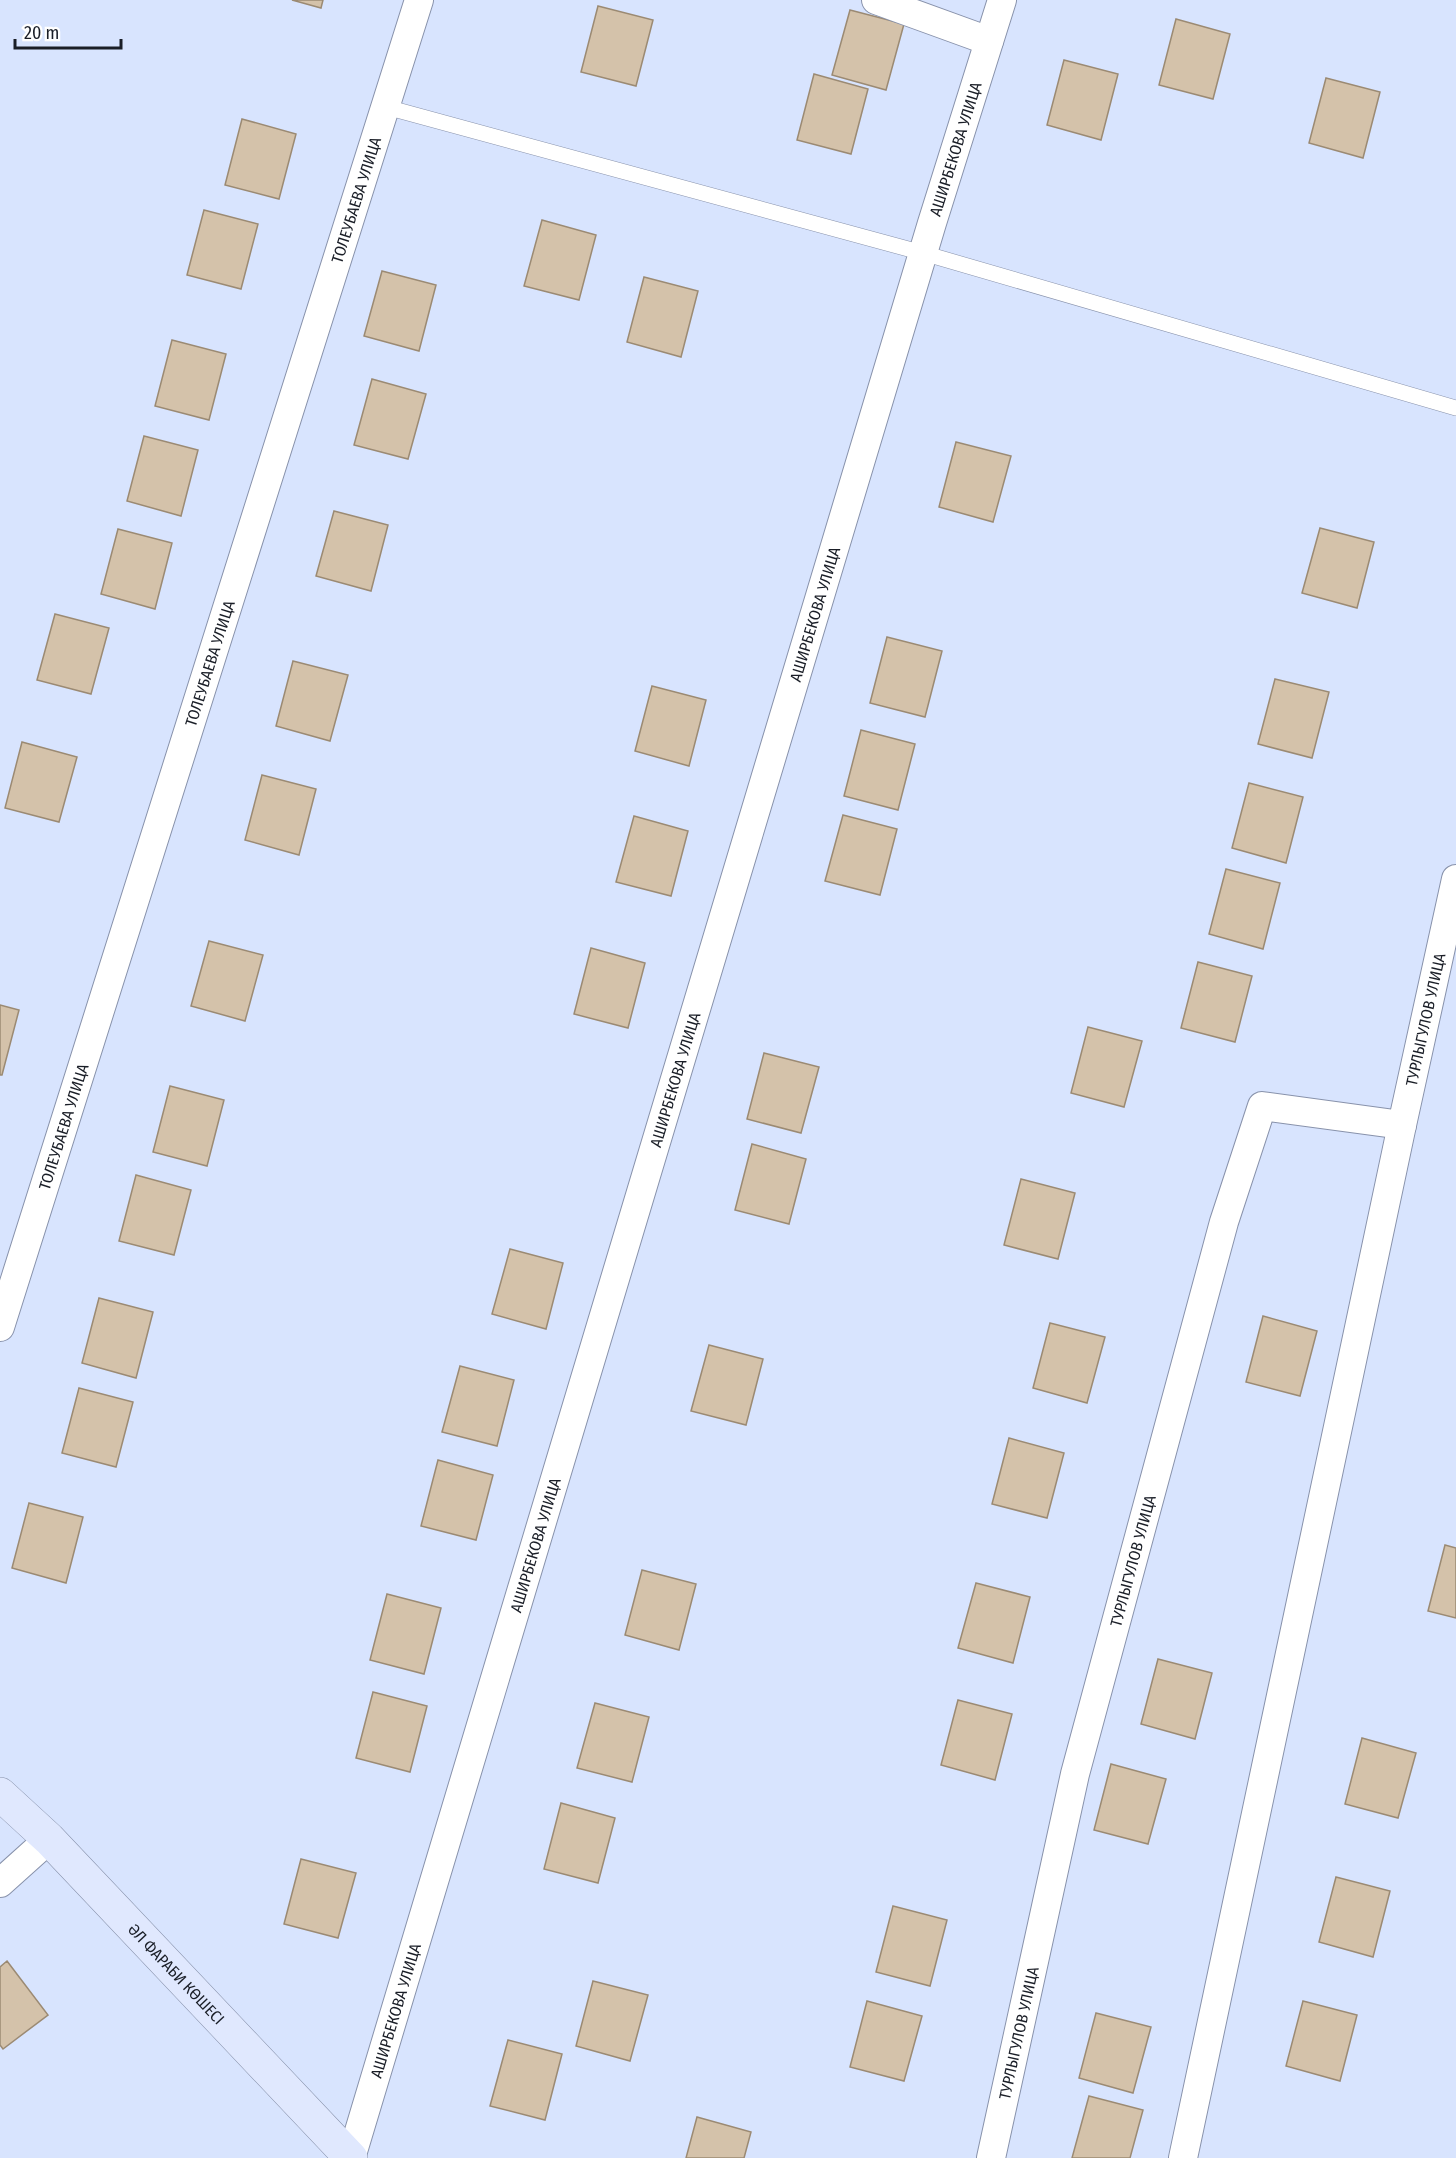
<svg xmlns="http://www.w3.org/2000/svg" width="1456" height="2158" font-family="'Fira Sans Condensed',sans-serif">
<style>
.building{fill:#d4c2aa;stroke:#9b8a73;stroke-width:1.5}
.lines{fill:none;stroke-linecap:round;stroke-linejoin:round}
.lane-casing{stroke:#8892ab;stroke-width:16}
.street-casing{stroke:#8892ab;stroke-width:30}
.secondary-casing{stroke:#8892ab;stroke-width:34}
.lane{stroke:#fff;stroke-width:15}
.street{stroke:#fff;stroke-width:28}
.secondary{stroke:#e0e8fe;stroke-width:33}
.labels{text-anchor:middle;stroke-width:5;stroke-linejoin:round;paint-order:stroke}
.street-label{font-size:16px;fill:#1a1e27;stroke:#fff}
</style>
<rect width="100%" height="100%" fill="#d8e4fe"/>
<path class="building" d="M292,0H323L321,8Z
M598,6L653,20L636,86L581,72Z
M850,10L904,24L886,90L832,75Z
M1176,19L1230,34L1213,99L1159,85Z
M1064,60L1118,74L1101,140L1047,125Z
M814,74L868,89L851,154L797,140Z
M1326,78L1380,92L1363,158L1309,143Z
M242,119L296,134L279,199L225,185Z
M204,210L258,224L241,289L187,275Z
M542,220L596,235L579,300L524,286Z
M382,271L436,285L419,351L364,336Z
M644,277L698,291L681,357L627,342Z
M172,340L226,354L209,420L155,406Z
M372,379L426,394L408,459L354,445Z
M144,436L198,450L181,516L127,501Z
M956,442L1011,456L993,522L939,507Z
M334,511L388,525L371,591L316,576Z
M1320,528L1374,542L1357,608L1302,593Z
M118,529L172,543L155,609L101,594Z
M55,614L109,628L91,694L37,680Z
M887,637L942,651L925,717L870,703Z
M293,661L348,675L330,741L276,726Z
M1275,679L1329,692L1312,758L1258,744Z
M652,686L706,700L689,766L635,751Z
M861,730L915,744L898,810L844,796Z
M22,742L77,757L59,822L5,808Z
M262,775L316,789L299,855L245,840Z
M1249,783L1303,797L1286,863L1232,848Z
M843,815L897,829L880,895L825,881Z
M634,816L688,831L671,896L616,882Z
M1226,869L1280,883L1263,949L1209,934Z
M209,941L263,955L245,1021L191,1006Z
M591,948L645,963L628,1028L574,1014Z
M1198,962L1252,976L1235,1042L1181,1028Z
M0,1005L19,1010L2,1075H0Z
M1088,1027L1142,1041L1124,1107L1071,1093Z
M764,1053L819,1067L801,1133L747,1119Z
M170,1086L224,1100L207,1166L153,1152Z
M752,1144L806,1159L789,1224L735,1210Z
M136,1175L191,1190L174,1255L119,1241Z
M1021,1179L1075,1193L1058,1259L1004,1245Z
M510,1249L563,1263L546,1329L492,1314Z
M99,1298L153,1312L136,1378L82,1363Z
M1263,1316L1317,1331L1300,1396L1246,1382Z
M1050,1323L1105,1337L1087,1403L1033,1388Z
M709,1345L763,1359L746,1425L691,1411Z
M460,1366L514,1380L497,1446L442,1432Z
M79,1388L133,1402L116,1467L62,1453Z
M1009,1438L1064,1453L1047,1518L992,1504Z
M438,1460L493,1475L476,1540L421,1526Z
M29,1503L83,1517L66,1583L12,1568Z
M1445,1545L1456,1548V1618L1428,1611Z
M642,1570L696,1584L679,1650L625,1635Z
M976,1583L1030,1597L1013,1663L958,1648Z
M387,1594L441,1608L424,1674L370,1660Z
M1158,1659L1212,1673L1195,1739L1141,1724Z
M373,1692L427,1706L410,1772L356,1758Z
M958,1700L1012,1714L995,1780L941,1765Z
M595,1703L649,1717L632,1782L577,1768Z
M1362,1738L1416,1753L1398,1818L1345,1804Z
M1111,1764L1166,1779L1148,1844L1094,1830Z
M561,1803L615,1818L598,1883L544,1869Z
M301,1859L356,1873L338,1938L284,1924Z
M1336,1877L1390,1891L1373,1957L1319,1942Z
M893,1906L947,1920L930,1986L876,1972Z
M7,1961L48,2015L3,2049L0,2045V1967Z
M593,1981L648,1995L630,2061L576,2046Z
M867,2001L922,2016L904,2081L850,2067Z
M1303,2001L1357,2015L1340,2081L1286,2066Z
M1096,2013L1151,2027L1133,2093L1079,2078Z
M508,2040L562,2054L545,2120L490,2106Z
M1089,2096L1143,2110L1130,2158H1072Z
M697,2117L751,2132L744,2158H686Z"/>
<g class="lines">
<g class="lane-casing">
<path id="lane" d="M386,107L923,253L1456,408"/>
</g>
<g class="street-casing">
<g id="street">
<path d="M876,0L989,41"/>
<path id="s1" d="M0,1327L419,0"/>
<path d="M0,1883L49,1839"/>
<path id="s2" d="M351,2158L932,223L1002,0"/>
<path id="s3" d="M991,2158L1075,1774L1224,1222L1262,1106L1402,1125"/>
<path id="s4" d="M1183,2158L1402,1125L1456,879"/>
</g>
</g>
<g class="secondary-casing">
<g id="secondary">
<path id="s5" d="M0,1794L49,1839L351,2158"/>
</g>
</g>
<use href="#lane" class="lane"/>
<use href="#street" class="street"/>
<use href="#secondary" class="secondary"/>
</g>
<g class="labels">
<g class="street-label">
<text dy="6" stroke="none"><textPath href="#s2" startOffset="2098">АШИРБЕКОВА УЛИЦА</textPath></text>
<text dy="6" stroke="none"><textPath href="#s1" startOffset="1182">ТОЛЕУБАЕВА УЛИЦА</textPath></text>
<text dy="6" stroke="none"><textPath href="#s2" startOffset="1612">АШИРБЕКОВА УЛИЦА</textPath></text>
<text dy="6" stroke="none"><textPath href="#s1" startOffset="696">ТОЛЕУБАЕВА УЛИЦА</textPath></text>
<text dy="6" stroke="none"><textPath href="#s4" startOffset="1164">ТУРЛЫГУЛОВ УЛИЦА</textPath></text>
<text dy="6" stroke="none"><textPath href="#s2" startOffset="1126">АШИРБЕКОВА УЛИЦА</textPath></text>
<text dy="6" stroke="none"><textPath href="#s1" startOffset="210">ТОЛЕУБАЕВА УЛИЦА</textPath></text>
<text dy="6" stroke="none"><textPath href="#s2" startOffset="640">АШИРБЕКОВА УЛИЦА</textPath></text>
<text dy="6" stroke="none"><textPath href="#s3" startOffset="614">ТУРЛЫГУЛОВ УЛИЦА</textPath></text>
<text dy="6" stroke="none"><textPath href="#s5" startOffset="252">ӘЛ ФАРАБИ КӨШЕСІ</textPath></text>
<text dy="6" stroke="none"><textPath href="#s2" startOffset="154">АШИРБЕКОВА УЛИЦА</textPath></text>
<text dy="6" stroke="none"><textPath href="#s3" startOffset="128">ТУРЛЫГУЛОВ УЛИЦА</textPath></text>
</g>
</g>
<path d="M15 39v9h106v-9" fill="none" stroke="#1a1e27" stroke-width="3"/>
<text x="24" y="39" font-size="18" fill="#1a1e27" stroke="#ffffff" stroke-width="4.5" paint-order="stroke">20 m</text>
</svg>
